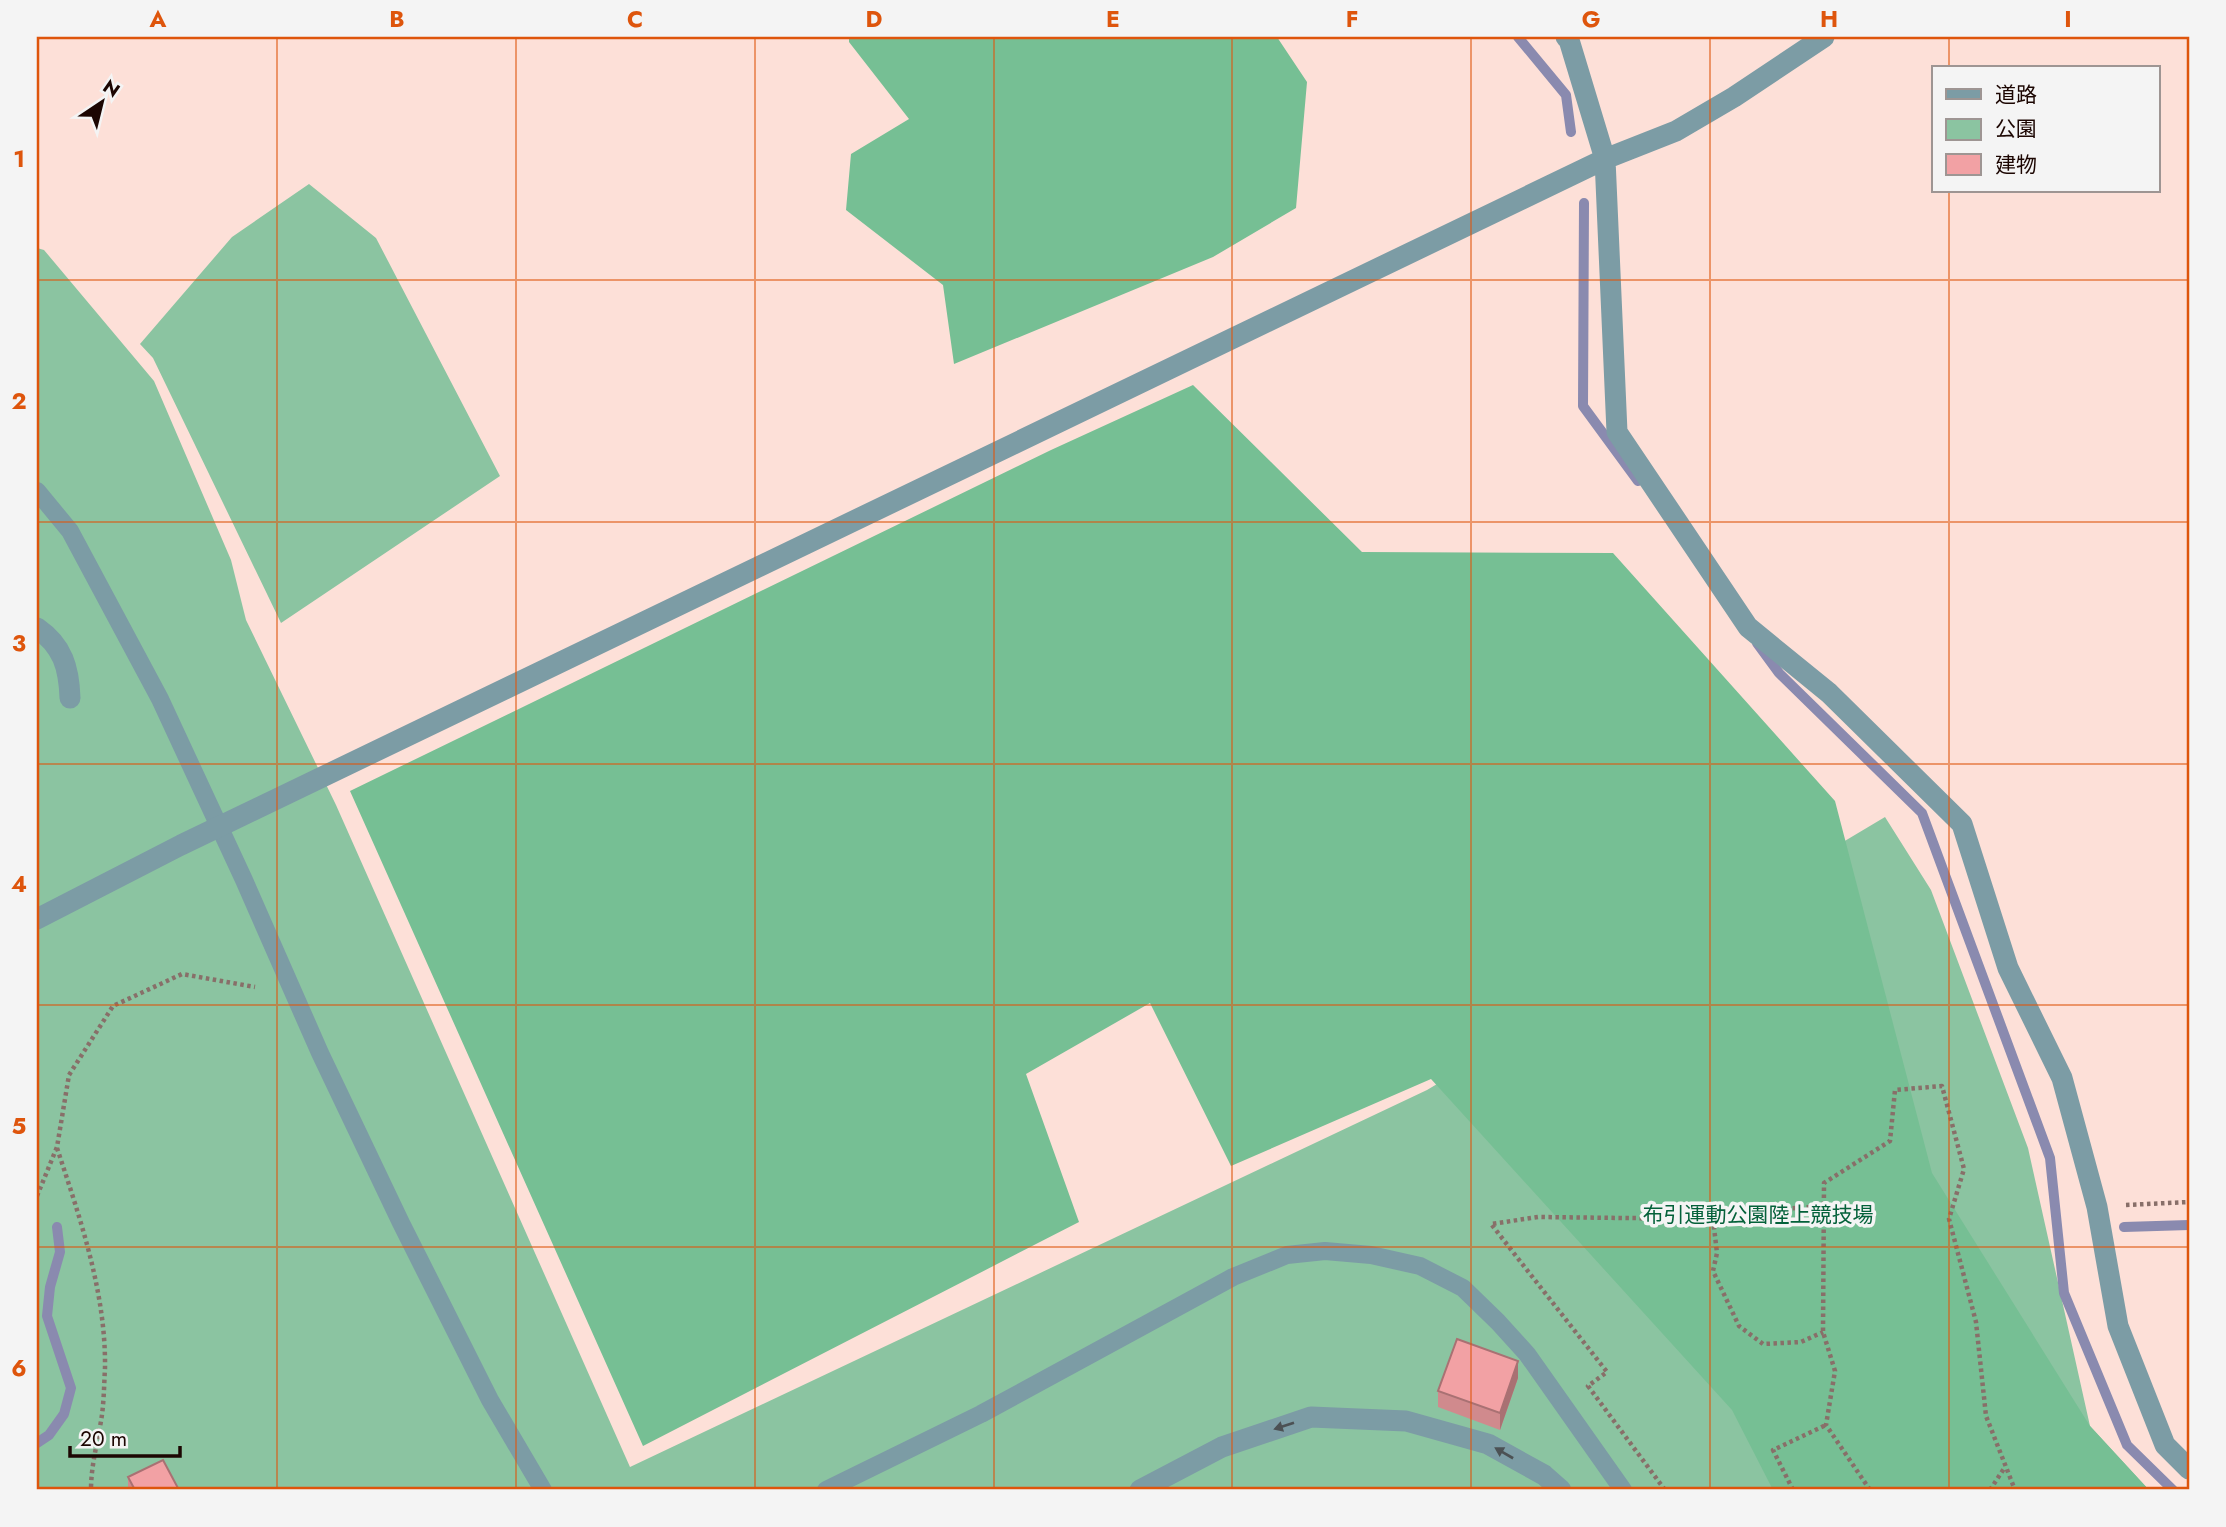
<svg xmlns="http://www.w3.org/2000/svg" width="2226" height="1527" font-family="Jost,'Noto Sans JP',sans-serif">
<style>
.green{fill:#8bc4a1}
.forest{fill:#76bf94}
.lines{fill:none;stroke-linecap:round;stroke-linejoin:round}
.stream{stroke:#8a8aaf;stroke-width:10}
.path{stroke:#886f69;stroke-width:4.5;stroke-dasharray:3.5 3.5;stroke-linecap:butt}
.lane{stroke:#7c9ca5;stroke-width:18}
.street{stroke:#7c9ca5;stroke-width:21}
.wall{fill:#d08a8d}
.shaded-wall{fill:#a97173}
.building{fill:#f2a1a4;stroke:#a97173;stroke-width:2}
.oneway{fill:#4c5154}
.grid{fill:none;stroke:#de550c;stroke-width:2;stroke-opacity:0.55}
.labels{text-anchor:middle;stroke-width:7;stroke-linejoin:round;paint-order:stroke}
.park-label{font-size:21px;fill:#04613a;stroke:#f4f4f4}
.neatline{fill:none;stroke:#de550c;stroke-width:2.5}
.grid-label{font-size:23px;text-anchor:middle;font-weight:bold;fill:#de550c}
</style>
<rect width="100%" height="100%" fill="#fde0d8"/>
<path class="green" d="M309,184L376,238L500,476L281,623L153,358L140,344L232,237Z
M37,248L44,250L154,381L231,560L246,620L336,805L630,1467L1427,1090L1885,817L1931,890L2028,1148L2090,1426L2149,1490H37Z"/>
<path class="forest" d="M849,37H1277L1307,82L1296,208L1213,257L954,364L943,285L846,210L851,154L909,119L849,42Z
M1193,385L1362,552L1613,553L1835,801L1932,1173L2090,1426L2149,1490H1773L1732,1410L1431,1079L1231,1166L1150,1003L1026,1074L1079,1222L643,1446L350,791L1051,450Z"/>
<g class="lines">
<path class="stream" d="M1518,37L1566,95L1571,132
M1584,203L1583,406L1638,481
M1757,643L1779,673L1922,813L2050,1158L2064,1293L2127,1445L2173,1490
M2124,1227L2189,1225
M37,1443L49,1435L64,1414L71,1388L47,1316L50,1287L60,1252L57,1227"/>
<path class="path" d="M57,1148C80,1218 106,1293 105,1368C104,1385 104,1404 101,1421C97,1445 91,1466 91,1490
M37,1196L57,1147L69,1075L113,1006L182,974L255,987
M2126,1205L2189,1202
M1713,1219L1717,1253L1713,1271L1739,1326L1763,1344L1801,1342L1823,1332
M1665,1490L1588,1386L1607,1372L1491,1224L1538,1217L1713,1219L1770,1210L1823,1206
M1793,1490L1773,1450L1826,1425
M1870,1490L1826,1425L1835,1371L1823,1332L1824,1183L1890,1141L1895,1090L1942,1086L1964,1169L1949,1219L1976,1322L1986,1416L2015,1490
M1990,1490L2005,1467"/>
<path class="lane" d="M37,491L70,531L160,699L244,880L320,1053L401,1223L490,1400L543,1490
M826,1490L981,1414L1233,1277L1287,1255L1325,1251L1371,1255L1420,1266L1463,1288L1498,1322L1527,1354L1623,1490"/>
<path class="street" d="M1566,37L1569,40L1605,159L1617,432L1748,627L1829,693L1962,824L2008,968L2062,1078L2097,1207L2118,1326L2165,1445L2189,1469
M37,628C63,646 69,668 70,698
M37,919L181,845L1605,159L1676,131L1734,97L1824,37
M1140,1490L1222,1447L1311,1417L1406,1421L1488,1444L1544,1475L1561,1490"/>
</g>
<path class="wall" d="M1518,1378L1500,1430L1438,1407V1391Z
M128,1477L179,1490H128Z"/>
<path class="shaded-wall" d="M1518,1361V1378L1500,1430V1413Z"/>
<path class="building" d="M1457,1339L1518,1361L1500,1413L1438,1391Z
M163,1460L179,1490H135L128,1477Z"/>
<defs><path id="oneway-solid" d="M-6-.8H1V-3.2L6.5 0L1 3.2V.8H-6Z" transform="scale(1.75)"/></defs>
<g class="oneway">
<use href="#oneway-solid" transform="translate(1284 1426) rotate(162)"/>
<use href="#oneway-solid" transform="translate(1504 1453) rotate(-150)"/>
</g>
<path class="grid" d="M277,37V1490M516,37V1490M755,37V1490M994,37V1490M1232,37V1490M1471,37V1490M1710,37V1490M1949,37V68M1949,191V1490M37,280H2189M37,522H2189M37,764H2189M37,1005H2189M37,1247H2189"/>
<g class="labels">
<g class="park-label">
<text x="1758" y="1222">布引運動公園陸上競技場</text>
</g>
</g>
<rect width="2226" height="1527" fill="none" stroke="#f4f4f4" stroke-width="77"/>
<rect x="1932" y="66" width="228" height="126" fill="#f4f4f4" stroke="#9e9593" stroke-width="2"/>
<rect x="1946" y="89" width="35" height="10" fill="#7c9ca5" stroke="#9e9593" stroke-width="2"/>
<text x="1995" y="102" font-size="21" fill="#1c0602">道路</text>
<rect x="1946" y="119" width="35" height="21" fill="#8bc4a1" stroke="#9e9593" stroke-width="2"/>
<text x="1995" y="136" font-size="21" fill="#1c0602">公園</text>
<rect x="1946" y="154" width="35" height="21" fill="#f2a1a4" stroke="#9e9593" stroke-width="2"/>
<text x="1995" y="172" font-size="21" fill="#1c0602">建物</text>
<g transform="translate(102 102) rotate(35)" stroke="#f4f4f4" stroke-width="5" paint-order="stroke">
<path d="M0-5L12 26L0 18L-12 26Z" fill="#1c0602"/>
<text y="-10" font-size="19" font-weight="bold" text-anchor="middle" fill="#1c0602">N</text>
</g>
<path d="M70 1446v10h110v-10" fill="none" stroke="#1c0602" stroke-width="3.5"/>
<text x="80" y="1446" font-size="21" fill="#1c0602" stroke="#f4f4f4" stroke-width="5" paint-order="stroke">20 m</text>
<rect x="38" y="38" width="2150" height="1450" class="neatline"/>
<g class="grid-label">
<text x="158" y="27">A</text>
<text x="397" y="27">B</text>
<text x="635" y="27">C</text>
<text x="874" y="27">D</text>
<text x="1113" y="27">E</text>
<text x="1352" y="27">F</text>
<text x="1591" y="27">G</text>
<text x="1829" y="27">H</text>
<text x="2068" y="27">I</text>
<text x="19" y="167">1</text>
<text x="19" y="409">2</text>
<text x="19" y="651">3</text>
<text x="19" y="892">4</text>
<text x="19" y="1134">5</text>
<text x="19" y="1376">6</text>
</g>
</svg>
